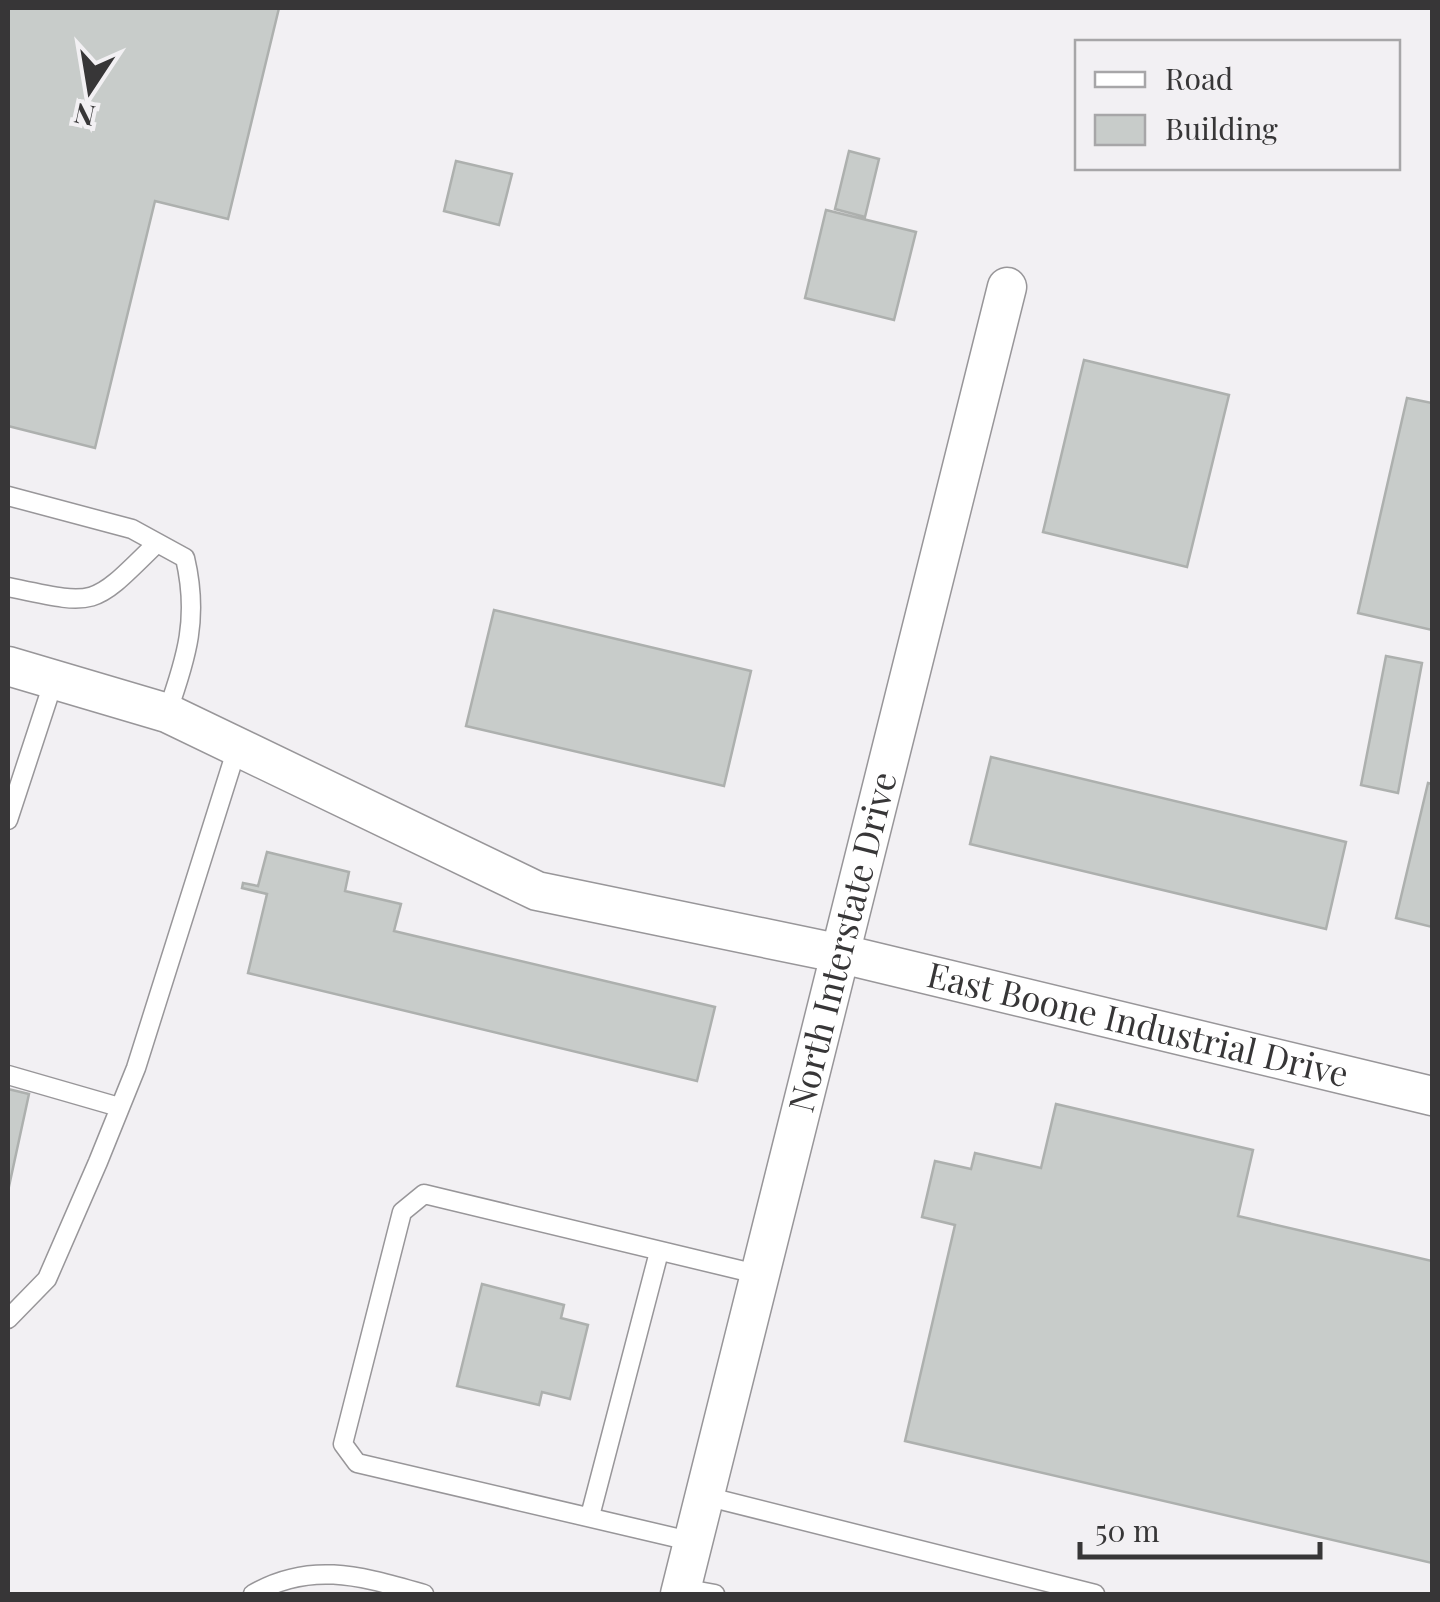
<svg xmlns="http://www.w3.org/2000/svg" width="1440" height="1602" font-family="'Playfair Display',serif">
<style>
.building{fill:#c8ccca;stroke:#adb0ae;stroke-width:2.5}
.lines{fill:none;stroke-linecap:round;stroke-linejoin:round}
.service-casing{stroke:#989699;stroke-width:21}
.minor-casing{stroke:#989699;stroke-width:41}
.service{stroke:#fff;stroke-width:18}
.minor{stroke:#fff;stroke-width:38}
.labels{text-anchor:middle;stroke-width:8;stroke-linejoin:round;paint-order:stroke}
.street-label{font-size:35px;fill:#373637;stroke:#f2f0f3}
</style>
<rect width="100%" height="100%" fill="#f2f0f3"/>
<path class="building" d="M8,8H279L228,219L155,201L95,448L8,426Z
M849,151L879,159L865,217L835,209Z
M456,161L512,174L499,225L444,211Z
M826,210L916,232L894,320L805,298Z
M1084,360L1229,395L1187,567L1043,532Z
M1407,398L1432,403V630L1358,613Z
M494,610L751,671L724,786L466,726Z
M1386,656L1422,663L1398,793L1361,785Z
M991,757L1346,842L1326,929L970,844Z
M1428,783L1432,784V927L1396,918Z
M267,852L349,872L345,891L401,904L394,931L715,1007L697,1081L248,973L267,894L242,888L243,883L258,886Z
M8,1089L29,1094L8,1191Z
M1056,1104L1253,1150L1238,1216L1432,1261V1563L905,1441L955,1225L922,1217L935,1161L971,1169L975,1153L1041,1168Z
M482,1284L564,1305L561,1318L588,1325L570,1399L542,1392L539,1405L457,1386Z"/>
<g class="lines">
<g class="service-casing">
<path id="service" d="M8,496L132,529L185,558C199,617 187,657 167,713
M8,587C98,606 91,608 157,543
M8,820L54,680
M8,1075L119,1107
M8,1319L47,1279L98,1162L136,1068L237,748
M705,1496L1095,1594
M590,1516L659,1252
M694,1542L357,1463L343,1444L402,1212L424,1194L761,1275
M682,1588L715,1594
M253,1594C312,1560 363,1577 424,1594"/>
</g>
<g class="minor-casing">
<g id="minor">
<path id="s1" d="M8,666L167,713L537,891L842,954L1432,1096"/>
<path id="s2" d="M680,1594L1007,287"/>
</g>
</g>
<use href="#service" class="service"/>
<use href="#minor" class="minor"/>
</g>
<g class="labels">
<g class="street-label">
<text dy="12" stroke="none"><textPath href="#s2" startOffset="672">North Interstate Drive</textPath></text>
<text dy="12" stroke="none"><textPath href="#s1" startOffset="1192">East Boone Industrial Drive</textPath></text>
</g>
</g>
<rect width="1440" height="1602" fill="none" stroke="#373637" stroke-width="20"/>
<rect x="1075" y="40" width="325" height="130" fill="#f2f0f3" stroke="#a7a6a8" stroke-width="2.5"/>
<rect x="1095" y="72" width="50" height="15" fill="#ffffff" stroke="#a7a6a8" stroke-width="2.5"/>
<text x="1165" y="90" font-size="30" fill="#373637">Road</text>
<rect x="1095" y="115" width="50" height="30" fill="#c8ccca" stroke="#a7a6a8" stroke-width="2.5"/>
<text x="1165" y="140" font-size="30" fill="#373637">Building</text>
<g transform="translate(90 90) rotate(192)" stroke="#f2f0f3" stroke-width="8" paint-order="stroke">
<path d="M0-8L18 38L0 25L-18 38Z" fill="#373637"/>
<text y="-15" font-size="28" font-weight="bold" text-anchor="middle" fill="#373637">N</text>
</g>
<path d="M1080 1542v15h240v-15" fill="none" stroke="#373637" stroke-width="5"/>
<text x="1095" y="1542" font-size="30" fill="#373637" stroke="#f2f0f3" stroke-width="8" paint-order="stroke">50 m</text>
</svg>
